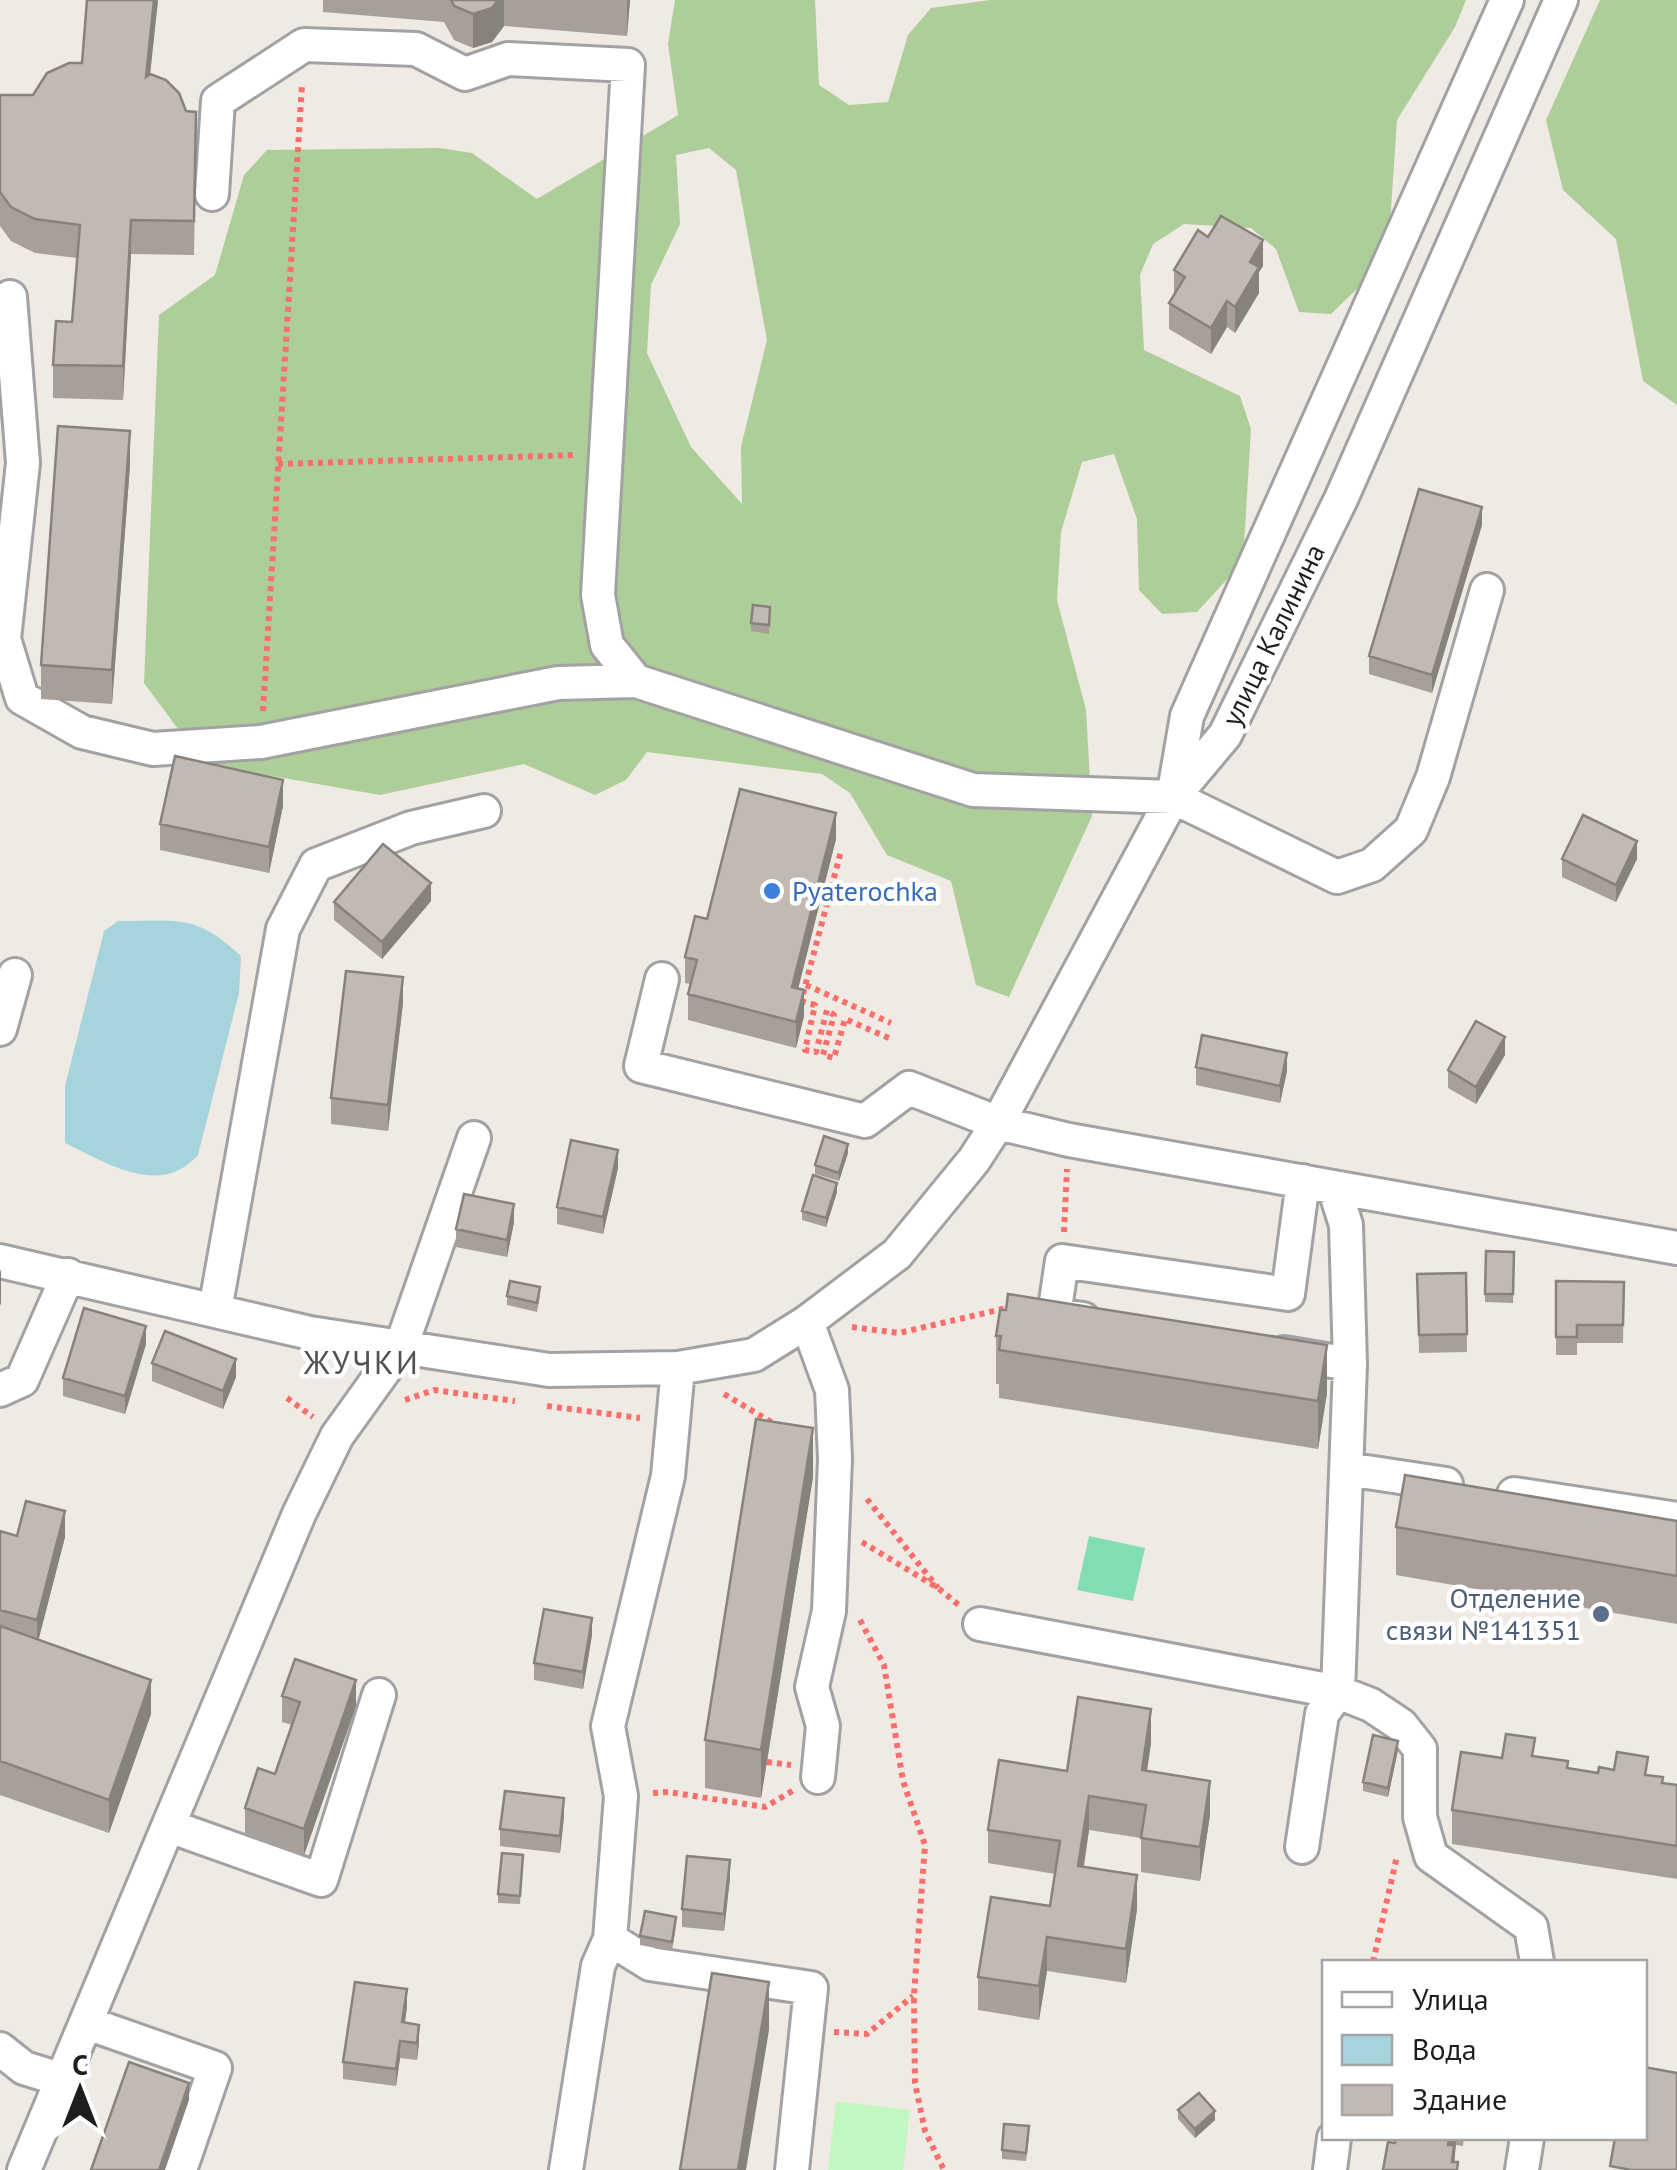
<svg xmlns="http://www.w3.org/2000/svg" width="1677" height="2170" font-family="'PT Sans',sans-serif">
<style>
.forest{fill:#adcd99;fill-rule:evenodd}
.park{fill:#c1f8c1}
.pitch{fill:#82ddb3}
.water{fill:#a5d4dc}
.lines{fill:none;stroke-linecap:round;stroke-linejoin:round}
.minor-casing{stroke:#a2a2a2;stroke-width:38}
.path{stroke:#f86f6c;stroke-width:6;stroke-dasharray:5 5;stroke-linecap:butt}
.minor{stroke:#fff;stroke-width:32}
.wall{fill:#a89f9a}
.shaded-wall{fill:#88827d}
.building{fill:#c3b9b3;stroke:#88827d;stroke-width:2.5}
.shop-dot{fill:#3f7fe0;stroke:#fff;stroke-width:4}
.service-dot{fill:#5c6f8a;stroke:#fff;stroke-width:4}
.labels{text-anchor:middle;stroke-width:9;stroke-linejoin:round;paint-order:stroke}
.street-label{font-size:28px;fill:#1e1e1e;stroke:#fff}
.shop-label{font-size:28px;fill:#366cbe;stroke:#fff;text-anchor:start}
.service-label{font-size:28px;fill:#4e5e75;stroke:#fff;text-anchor:end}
.quarter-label{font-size:32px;letter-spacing:2.5px;fill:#515151;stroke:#fff}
</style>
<rect width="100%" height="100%" fill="#efeae4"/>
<path class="forest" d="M675,0H815L819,85L849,105L888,102L908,35L931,8L990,0H1466L1455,27L1397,120L1390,224L1359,287L1331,314L1299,312L1276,249L1251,228L1184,224L1153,244L1140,275L1144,350L1240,396L1251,429L1243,562L1197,612L1162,614L1139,590L1137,519L1114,454L1082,462L1061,532L1057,600L1086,710L1092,816L1009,997L976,985L951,881L887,855L850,793L822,774L647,752L626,780L595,795L524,764L380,795L204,764L144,683L159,315L215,275L244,175L267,150L439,148L472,153L537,199L678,115L668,44ZM709,148L736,170L767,340L741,447L742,504L691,447L647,353L651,285L680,224L676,155Z
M1600,0H1677V405L1643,381L1616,239L1563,190L1546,120Z"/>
<path class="park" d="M836,2101L910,2110L903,2170H828Z"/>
<path class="pitch" d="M1089,1536L1145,1548L1133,1601L1077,1590Z"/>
<path class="water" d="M118,921C178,921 195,913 241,956L239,993L198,1155C160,1198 107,1163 65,1143V1086L104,931Z"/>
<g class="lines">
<g class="minor-casing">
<path id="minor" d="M212,194L218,101L304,45L416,49L465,74L508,59L628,65L598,595L607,645L636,681L973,790L1173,797L1337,877L1372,865L1411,830L1433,777L1487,590
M10,297L23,463L4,639L22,698L82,732L153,749L261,742L558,683L636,681
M1174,792L1187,716L1507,0
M662,979L641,1066L865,1121L909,1088L998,1123L1069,1140L1677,1248
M0,1029L15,975
M0,1261L310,1333L401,1347L474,1138
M215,1310L283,929L316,865L411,828L484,811
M1083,1319L1054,1315L1062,1261L1288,1294L1303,1181
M807,1322L832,1390L835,1459L829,1611L812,1687L823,1726L818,1777
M1284,1353L1350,1364
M0,1390L22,1380L68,1275
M1347,1469L1446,1484
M1514,1494L1677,1519
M980,1624L1338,1692L1371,1705L1401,1725L1420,1749V1817L1431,1856L1531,1927L1537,1962
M169,1826L321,1880L379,1695
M1302,1847L1322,1714L1338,1692L1350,1364L1346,1225L1334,1187
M610,1939L650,1964L811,1988L792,2170
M87,2023L215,2068L180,2170
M0,2049L24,2068L63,2080
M24,2170L299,1514L337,1436L401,1347L549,1370L678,1368L754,1355L807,1322L897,1254L974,1160L998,1123L1173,797L1225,735L1341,499L1561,0
M566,2170L598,1966L610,1939L621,1796L608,1726L668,1476L678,1368
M1330,2170L1334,2138
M1522,2170L1527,2138"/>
</g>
<path class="path" d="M278,464L577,455
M263,711L302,85
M806,985L891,1023
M803,994L841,851
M801,1001L815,1005L805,1050L816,1052L827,1010L834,1015L823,1055L834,1058L845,1019L891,1039
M1064,1232L1067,1169
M852,1327L899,1333L1011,1307
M724,1394L773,1423
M287,1398L313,1417
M405,1400L434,1390L515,1401
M547,1406L640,1418
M867,1499L938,1588
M862,1542L938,1588L960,1606
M860,1620L884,1665L903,1781L925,1845L914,1995L915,2083L925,2131L944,2170
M767,1762L791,1765
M653,1793L668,1792L765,1807L794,1790
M1373,1962L1397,1856
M834,2032L867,2034L913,1996"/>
<use href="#minor" class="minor"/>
</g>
<path class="wall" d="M158,0L150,75L196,146L194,255L131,254L123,400L53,398V365L72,322L77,258L35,253L11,241L0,226V95H33L82,63Z
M323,0H630L627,36L504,26L492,42L473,48L454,40L444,22L323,12Z
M1263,266L1259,272V293L1235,333L1227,327L1211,354L1169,329V303L1174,295V270Z
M130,465L112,704L41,699V665Z
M1482,525L1432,693L1369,674V656Z
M770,616L769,634L751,631V623Z
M283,806L269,873L160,850V824Z
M836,839L798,988L804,1016L796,1048L688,1020V994L690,984L685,983V957L707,919Z
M1562,859H1637L1616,902L1562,877Z
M431,901L382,959L334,920V902Z
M403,1003L388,1131L331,1124V1098Z
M1505,1055L1476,1104L1448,1088V1070Z
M1196,1067L1287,1071L1280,1103L1196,1085Z
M848,1153L839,1181L815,1174V1165Z
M618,1168L603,1234L557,1224V1207Z
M837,1192L826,1227L802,1220V1211Z
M514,1222L507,1257L456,1247V1229Z
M1486,1251L1514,1252L1513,1303L1485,1302Z
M1466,1273L1467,1352L1419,1353L1417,1274Z
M1556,1281L1624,1282L1623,1343H1577V1355H1556Z
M507,1296H540L537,1312L507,1305Z
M996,1336L1327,1393L1318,1449L999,1398V1384H996Z
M146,1344L125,1414L63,1396V1378Z
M152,1363L236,1377L223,1409L152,1381Z
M813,1477L761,1798L705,1788V1740Z
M1677,1521V1624L1396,1575V1527Z
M0,1531L17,1536L65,1537L38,1640L151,1714L109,1833L0,1795Z
M592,1635L583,1689L534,1680V1663Z
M282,1696L356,1706L304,1855L245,1833V1808L275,1774L292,1725L282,1722Z
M1151,1743L1147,1771L1210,1815L1200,1881L1141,1872V1838L1089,1830L1084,1867L1137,1909L1126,1983L1047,1971L1039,2020L978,2010V1977L1050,1906L1055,1874L988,1863V1830L1067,1771Z
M1398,1750L1388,1797L1363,1791V1782Z
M1535,1756L1568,1769L1598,1773L1648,1775L1663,1783L1677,1785V1879L1452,1844V1810L1502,1758Z
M564,1816L560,1853L500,1846V1829Z
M523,1855L520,1904L498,1903V1894Z
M730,1878L724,1931L682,1927V1909Z
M676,1926L672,1951L640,1945V1936Z
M407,2007L405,2023L419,2042L417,2060L400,2058L396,2086L343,2079V2062Z
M1178,2110L1215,2120L1195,2138L1178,2119Z
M1029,2135L1026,2161L1002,2159V2150Z
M1396,2138H1464L1463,2146L1456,2145L1454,2162L1458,2170L1395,2143Z"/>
<path class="shaded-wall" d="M154,0H158L146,111V77Z
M498,0H504V26L492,42L473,48V14Z
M628,0H630L627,36V2Z
M131,220V254L123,400V366Z
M1263,240V266L1259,272V293L1235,333V307L1250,262Z
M1227,301V327L1211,354V328Z
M130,431V465L112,704V670Z
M1482,507V525L1432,693V675Z
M283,780V806L269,873V847Z
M836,813V839L792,1013V987Z
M1637,841V859L1616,902V885Z
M431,883V901L382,959V942Z
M403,977V1003L388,1131V1105Z
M804,990V1016L796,1048V1022Z
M1505,1037V1055L1476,1104V1087Z
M1287,1053V1071L1280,1103V1086Z
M848,1144V1153L839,1181V1173Z
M618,1150V1168L603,1234V1217Z
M837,1183V1192L826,1227V1218Z
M514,1204V1222L507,1257V1240Z
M1,1269V1303L0,1306V1272Z
M146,1326V1344L125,1414V1396Z
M1327,1345V1393L1318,1449V1401Z
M236,1359V1377L223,1409V1391Z
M813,1428V1477L761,1798V1750Z
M65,1511V1537L37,1646V1620Z
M592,1618V1635L583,1689V1672Z
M151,1680V1714L109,1833V1800Z
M356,1680V1706L304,1855V1829Z
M1151,1709V1743L1142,1804V1770Z
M1398,1741V1750L1388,1797V1788Z
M1210,1781V1815L1200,1881V1847Z
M1089,1796V1830L1078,1900V1866Z
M564,1798V1816L560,1853V1836Z
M730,1860V1878L724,1931V1914Z
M1137,1875V1909L1126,1983V1949Z
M1047,1937V1971L1039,2020V1986Z
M769,1982V2030L746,2170H738Z
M407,1989V2007L402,2040V2022Z
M419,2025V2042L417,2060V2043Z
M400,2041V2058L396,2086V2069Z
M189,2083V2100L165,2170H159Z
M1215,2111V2120L1195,2138V2129Z
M1449,2138H1456L1454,2170L1448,2145Z"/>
<path class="building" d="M87,0H154L146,77L150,74L166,80L179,93L186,111L196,112L194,221L131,220L123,366L53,365L56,321L72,322L80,225L35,219L11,207L0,192V95H33L47,73L69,63H82Z
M451,0H498L492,8L473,14L454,6Z
M1221,216L1263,240L1250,262L1259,267L1235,307L1227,301L1211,328L1169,303L1185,277L1174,270L1198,230L1208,237Z
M58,426L130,431L112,670L41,665Z
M1419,489L1482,507L1432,675L1369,656Z
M753,605L770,607L769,625L751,623Z
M175,756L283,780L269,847L160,824Z
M740,789L836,813L792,987L804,990L796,1022L688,994L697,960L685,957L695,916L707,919Z
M1583,815L1637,841L1616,885L1562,859Z
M383,844L431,883L382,942L334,902Z
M346,971L403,977L388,1105L331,1098Z
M1476,1021L1505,1037L1476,1087L1448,1070Z
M1202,1035L1287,1053L1280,1086L1196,1067Z
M824,1136L848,1144L839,1173L815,1165Z
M571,1140L618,1150L603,1217L557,1207Z
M813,1175L837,1183L826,1218L802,1211Z
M464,1194L514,1204L507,1240L456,1229Z
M1486,1251L1514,1252L1513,1294H1485Z
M1466,1273L1467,1334L1419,1335L1417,1274Z
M510,1281L540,1287L537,1303L507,1296Z
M1556,1281L1624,1282L1623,1325H1577V1337H1556Z
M1008,1294L1327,1345L1318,1401L999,1350L1001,1336H996L1000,1310H1006Z
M84,1308L146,1326L125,1396L63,1378Z
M165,1331L236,1359L223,1391L152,1363Z
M756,1419L813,1428L761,1750L705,1740Z
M1405,1475L1677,1521V1576L1396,1527Z
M26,1501L65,1511L37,1620L0,1610V1531L17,1536Z
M544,1609L592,1618L583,1672L534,1663Z
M0,1626L151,1680L109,1800L0,1761Z
M295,1659L356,1680L304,1829L245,1808L258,1768L275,1774L300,1702L282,1696Z
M1078,1697L1151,1709L1142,1770L1210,1781L1200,1847L1141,1838L1146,1805L1089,1796L1078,1866L1137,1875L1126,1949L1047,1937L1039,1986L978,1977L991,1897L1050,1906L1060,1841L988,1830L999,1760L1067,1771Z
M1506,1734L1535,1738L1532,1756L1568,1761L1567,1768L1598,1773L1599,1767L1614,1770L1617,1752L1648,1757L1645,1775L1663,1777L1662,1783L1677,1785V1846L1452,1810L1461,1752L1502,1758Z
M1373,1735L1398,1741L1388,1788L1363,1782Z
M505,1791L564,1798L560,1836L500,1829Z
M502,1853L523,1855L520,1896L498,1894Z
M687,1856L730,1860L724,1914L682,1909Z
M645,1911L676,1917L672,1942L640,1936Z
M712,1973L769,1982L738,2170H680Z
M355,1982L407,1989L402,2022L419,2025L417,2043L400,2041L396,2069L343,2062Z
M129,2062L189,2083L159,2170H91Z
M1644,2067L1677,2073V2170H1631L1610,2166L1615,2138H1644Z
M1199,2093L1215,2111L1195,2129L1178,2110Z
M1004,2124L1029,2126L1026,2153L1002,2150Z
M1396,2138H1449L1448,2145H1454L1452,2162H1458L1457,2170H1383L1388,2142L1395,2143Z"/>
<circle class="shop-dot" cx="772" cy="891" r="10"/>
<circle class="service-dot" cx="1601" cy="1614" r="10"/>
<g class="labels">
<g class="street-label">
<text transform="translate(1273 635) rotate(-64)" y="10">улица Калинина</text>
</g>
<g class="shop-label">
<text x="792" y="901">Pyaterochka</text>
</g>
<g class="service-label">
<text x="1581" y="1608">Отделение<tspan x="1581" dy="32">связи №141351</tspan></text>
</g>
<g class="quarter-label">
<text x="362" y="1374">ЖУЧКИ</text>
</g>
</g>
<rect x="1322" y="1960" width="325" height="180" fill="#ffffff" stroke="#a5a5a5" stroke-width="2.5"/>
<rect x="1342" y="1992" width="50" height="15" fill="#ffffff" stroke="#a5a5a5" stroke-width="2.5"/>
<text x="1412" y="2010" font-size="30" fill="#1e1e1e">Улица</text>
<rect x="1342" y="2035" width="50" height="30" fill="#a5d4dc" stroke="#a5a5a5" stroke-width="2.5"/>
<text x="1412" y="2060" font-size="30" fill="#1e1e1e">Вода</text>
<rect x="1342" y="2085" width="50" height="30" fill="#c3b9b3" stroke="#a5a5a5" stroke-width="2.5"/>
<text x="1412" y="2110" font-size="30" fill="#1e1e1e">Здание</text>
<g transform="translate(80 2090)" stroke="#ffffff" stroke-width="8" paint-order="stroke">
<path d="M0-8L18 38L0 25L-18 38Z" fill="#1e1e1e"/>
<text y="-15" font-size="28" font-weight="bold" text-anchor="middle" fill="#1e1e1e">С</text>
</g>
</svg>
